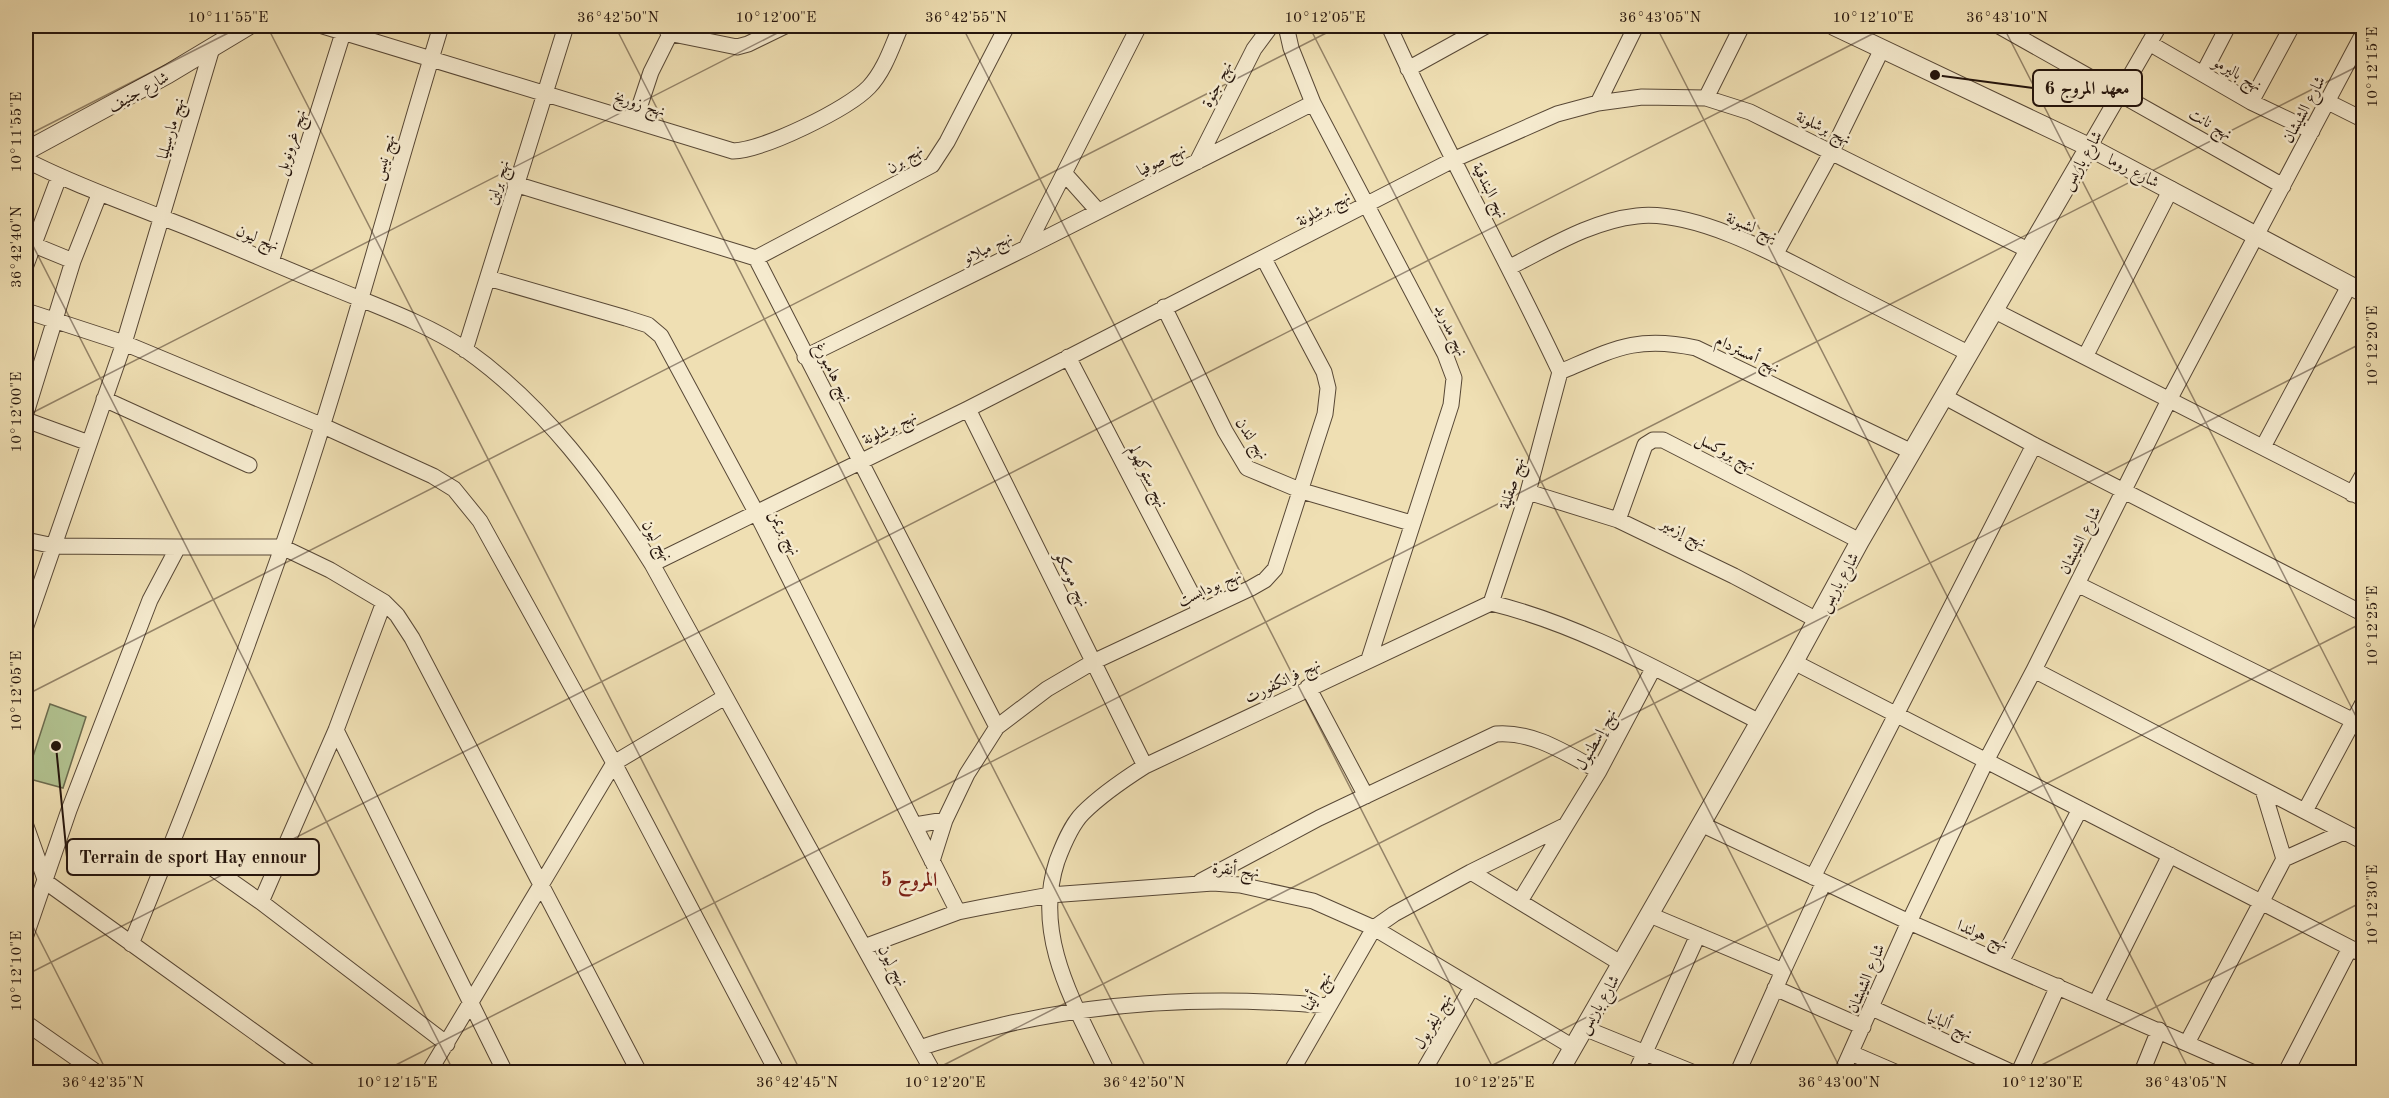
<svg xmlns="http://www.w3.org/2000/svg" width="2389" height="1098" font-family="'Old Standard TT',Amiri,serif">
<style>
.green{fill:#b2c391;stroke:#6c6c4f;stroke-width:1.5}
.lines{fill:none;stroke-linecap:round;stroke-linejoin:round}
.minor-casing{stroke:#584836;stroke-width:17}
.tertiary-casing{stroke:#584836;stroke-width:20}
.minor{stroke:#f5eace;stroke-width:15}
.tertiary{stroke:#f5eace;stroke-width:18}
.ticks{fill:none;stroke:#25150d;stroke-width:1.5;stroke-opacity:0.45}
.labels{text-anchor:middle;stroke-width:5;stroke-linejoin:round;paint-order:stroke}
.street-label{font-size:16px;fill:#25150d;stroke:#f5eace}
.quarter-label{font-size:20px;font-weight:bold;fill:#7a1f14;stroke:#f5eace}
.leader{fill:none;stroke:#25150d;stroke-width:2}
.callout-dot{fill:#25150d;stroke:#f5eace;stroke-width:2}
.callout{fill:#f5eace;stroke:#25150d;stroke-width:2}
.callout-label{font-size:18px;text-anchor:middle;font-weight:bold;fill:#25150d}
.neatline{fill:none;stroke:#25150d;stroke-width:2}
.ticks-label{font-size:15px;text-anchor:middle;fill:#25150d}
</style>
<rect width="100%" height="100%" fill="#efdfb3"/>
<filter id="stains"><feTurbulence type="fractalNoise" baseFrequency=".00333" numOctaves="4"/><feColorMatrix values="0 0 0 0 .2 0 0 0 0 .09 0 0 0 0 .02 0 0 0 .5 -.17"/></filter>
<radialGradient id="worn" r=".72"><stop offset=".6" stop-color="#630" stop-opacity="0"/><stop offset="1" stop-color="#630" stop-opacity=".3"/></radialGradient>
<path class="green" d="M50,704L86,717L63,788L26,778Z"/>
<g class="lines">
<g class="minor-casing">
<path id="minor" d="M323,26L733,151C764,150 848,109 869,87C885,70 892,46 901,26
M1286,26L1291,48L1313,103L1445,354L1454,378L1451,405L1369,659
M1389,26C1441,143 1505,255 1560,372
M1999,26L2283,186
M668,33L737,47L748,44L785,26
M2149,43L2251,102L2312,131
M1408,69L1486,26
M2203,74L2228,26
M1706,98L1742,26
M2251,102L2292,26
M2328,102L2364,120
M1598,103L1636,26
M635,120L651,72L674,26
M2089,147L2159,26
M26,160C70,183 116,199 163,218C220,239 274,265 331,287C374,305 428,324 466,350C545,406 602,484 652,564L933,1072
M1197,162L1254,49L1271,26
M1065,174L1098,211
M515,184L756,258L997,727
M34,245L73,261L99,195
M1026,248L1313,103
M1775,255L1832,151L1882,49
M756,258L932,165L947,142L1007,26
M271,262L343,33
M26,265L59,177
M1510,267C1550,247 1591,221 1637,216C1698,209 1788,261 1842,289C1884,310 1926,332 1968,353
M488,278L626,318L648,325L661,336L756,512L958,912
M1164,307L1225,431L1247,468L1302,491L1411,523
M1993,310L2364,499
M26,311L124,343L321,425L433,476L454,489L480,521L614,763L777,1072
M465,350L566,26
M2086,355L2171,189
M805,357L1026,248L1139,26
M1068,357L1200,610
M1560,372C1614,349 1637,335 1696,348L1912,452
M1945,397L2034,445L2364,614
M104,399L249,465
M968,409L1145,766
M26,413L73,261
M26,420L89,443
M2263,447L2349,286
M1528,492L1618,520L1734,576L1817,620
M2352,494L2364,473
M1618,520L1645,445L1653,440H1663L1860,541
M26,540L54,546L178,547
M652,564L968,409L1455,159L1557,114L1598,103L1642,97L1706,98L1750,112L2028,250
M2077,584L2364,726
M1491,603L1528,492L1560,372
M26,626L124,343L212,48
M1794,662L2364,955
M2034,670L2364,842
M1308,687L1366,796
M336,730L505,1072
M2263,790L2284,859
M2305,811L2364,701
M1701,824L1909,922L2252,1072
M915,825L945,820
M26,826L46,882L310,1072
M174,841L261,902L447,1044
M932,861L945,820L967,774L997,727L1047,689L1093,662L1251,588L1265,580L1275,569L1325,414L1328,388L1324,372L1264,259
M1471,872L1622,964
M1813,877L2034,445
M1201,881L1319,818L1496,734C1534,731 1567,754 1599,771
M1520,901L1566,825
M261,902L336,730L384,602
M1650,915L1783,971L1738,1072
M26,935L69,810L150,600L178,547H282L330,570L384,602L397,615L412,638L639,1072
M131,944C185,814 235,681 282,548C342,376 388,199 441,26
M864,947L958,912L983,907L1050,895L1213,883L1240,885L1313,901L1374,928L1573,1047
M2001,962L2080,809
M1783,971L1824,882
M1775,988L1863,1027
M2096,1003L2170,855
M1872,1008L2011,1072
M26,1023L96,1072
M1584,1028L1692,1072
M2187,1043L2284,859L2344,832
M920,1048C947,1038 975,1032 1003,1025C1112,1000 1218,996 1329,1006
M1851,1053L1895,1072
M429,1072L614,763L725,697
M1107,1072C1076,1006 1032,937 1057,861C1063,845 1071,825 1083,813C1101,795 1123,780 1145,766L1491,603C1586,626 1672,678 1760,722
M1291,1072L1374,928L1394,914L1471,872L1566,825L1599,771L1653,669
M1423,1072L1472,987
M1636,1072L1698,935
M1842,1072L1909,922L1986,761L2034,670L2169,400L2364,32
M2019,1072L2058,986
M2142,1072L2159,1030
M2286,1072L2350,948"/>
</g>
<g class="tertiary-casing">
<path id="tertiary" d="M1834,26L2089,147L2364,293
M26,151L168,74L248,26
M1559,1072L1794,662L1860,541L2089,147"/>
</g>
<use href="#minor" class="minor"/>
<use href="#tertiary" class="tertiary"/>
</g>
<path class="ticks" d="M267,26L801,1072M615,26L1148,1072M962,26L1495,1072M1309,26L1842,1072M1656,26L2190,1072M2003,26L2364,732M2351,26L2364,51M26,136L242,26M26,232L454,1072M26,416L791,26M26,695L1340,26M26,913L107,1072M26,975L1888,26M382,1072L2364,63M930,1072L2364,342M1479,1072L2364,622M2028,1072L2364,901"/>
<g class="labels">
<g class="street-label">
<text transform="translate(2238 73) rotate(30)" y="6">نهج باليرمو</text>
<text transform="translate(1216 84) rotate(-63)" y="6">نهج جنوة</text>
<text transform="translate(138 91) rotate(-29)" y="6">شارع جنيف</text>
<text transform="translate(640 103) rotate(17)" y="6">نهج زوريخ</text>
<text transform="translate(2303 109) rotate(-62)" y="6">شارع الشيشان</text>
<text transform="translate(2211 123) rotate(30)" y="6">نهج نانت</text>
<text transform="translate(1824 127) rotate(25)" y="6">نهج برشلونة</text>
<text transform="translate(170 128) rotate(-74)" y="6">نهج مارسيليا</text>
<text transform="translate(290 142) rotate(-72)" y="6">نهج غرونوبل</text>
<text transform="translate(383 157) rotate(-74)" y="6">نهج نيس</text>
<text transform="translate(904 158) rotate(-33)" y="6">نهج برن</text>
<text transform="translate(1161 159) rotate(-27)" y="6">نهج صوفيا</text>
<text transform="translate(2081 160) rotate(-60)" y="6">شارع باريس</text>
<text transform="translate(2134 170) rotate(27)" y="6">شارع روما</text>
<text transform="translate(497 182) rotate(-73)" y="6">نهج برلين</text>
<text transform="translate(1491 190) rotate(63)" y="6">نهج البندقية</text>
<text transform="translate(1323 208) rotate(-28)" y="6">نهج برشلونة</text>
<text transform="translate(1752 226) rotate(22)" y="6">نهج لشبونة</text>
<text transform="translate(258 237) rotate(22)" y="6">نهج ليون</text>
<text transform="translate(987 247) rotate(-26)" y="6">نهج ميلانو</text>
<text transform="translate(1452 330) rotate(64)" y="6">نهج مدريد</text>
<text transform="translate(1748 353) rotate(26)" y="6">نهج أمستردام</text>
<text transform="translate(834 372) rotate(63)" y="6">نهج هامبورغ</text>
<text transform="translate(889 427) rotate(-26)" y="6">نهج برشلونة</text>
<text transform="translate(1253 438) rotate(56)" y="6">نهج لندن</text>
<text transform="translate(1726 451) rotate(27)" y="6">نهج بروكسل</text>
<text transform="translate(1149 476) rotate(63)" y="6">نهج ستوكهولم</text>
<text transform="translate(1511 483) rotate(-73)" y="6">نهج صقلية</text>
<text transform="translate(786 532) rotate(63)" y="6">نهج بريمن</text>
<text transform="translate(1684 532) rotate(26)" y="6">نهج إزمير</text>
<text transform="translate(658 540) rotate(59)" y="6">نهج ليون</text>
<text transform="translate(2079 540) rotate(-63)" y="6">شارع الشيشان</text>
<text transform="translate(1073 579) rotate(64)" y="6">نهج موسكو</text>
<text transform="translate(1838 582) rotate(-61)" y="6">شارع باريس</text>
<text transform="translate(1209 587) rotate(-25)" y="6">نهج بودابست</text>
<text transform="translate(1282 680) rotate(-26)" y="6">نهج فرانكفورت</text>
<text transform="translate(1595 739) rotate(-61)" y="6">نهج إسطنبول</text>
<text transform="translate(1236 869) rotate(6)" y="6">نهج أنقرة</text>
<text transform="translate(1983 934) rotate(23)" y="6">نهج هولندا</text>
<text transform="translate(894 965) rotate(61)" y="6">نهج ليون</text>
<text transform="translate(1865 978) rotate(-67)" y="6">شارع الشيشان</text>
<text transform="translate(1316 991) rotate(-60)" y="6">نهج أثينا</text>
<text transform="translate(1598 1004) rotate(-59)" y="6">شارع باريس</text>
<text transform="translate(1432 1021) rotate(-60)" y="6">نهج ليفربول</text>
<text transform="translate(1950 1024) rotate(25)" y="6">نهج ألبانيا</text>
</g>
<g class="quarter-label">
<text x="909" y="886">المروج 5</text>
</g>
</g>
<path class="leader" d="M1935 75L2033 88M56 746L67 857"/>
<g class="callout-dot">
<circle cx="1935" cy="75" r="6"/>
<circle cx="56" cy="746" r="6"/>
</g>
<g class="callout">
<rect x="2033" y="70" width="109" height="36" rx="6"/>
<rect x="67" y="839" width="252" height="36" rx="6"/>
</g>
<g class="callout-label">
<text x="2087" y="94">معهد المروج 6</text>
<text x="193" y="863">Terrain de sport Hay ennour</text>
</g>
<rect width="2389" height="1098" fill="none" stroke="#efdfb3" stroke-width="66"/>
<rect x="33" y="33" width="2323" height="1032" class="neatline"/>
<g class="ticks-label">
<text x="228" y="22">10°11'55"E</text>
<text x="618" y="22">36°42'50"N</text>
<text x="776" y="22">10°12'00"E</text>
<text x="966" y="22">36°42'55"N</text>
<text x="1325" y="22">10°12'05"E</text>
<text x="1660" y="22">36°43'05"N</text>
<text x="1873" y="22">10°12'10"E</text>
<text x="2007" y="22">36°43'10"N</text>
<text transform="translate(2372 67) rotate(-90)" y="5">10°12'15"E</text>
<text transform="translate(16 132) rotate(-90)" y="5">10°11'55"E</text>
<text transform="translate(16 247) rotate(-90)" y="5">36°42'40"N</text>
<text transform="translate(2372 346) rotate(-90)" y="5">10°12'20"E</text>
<text transform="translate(16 412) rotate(-90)" y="5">10°12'00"E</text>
<text transform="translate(2372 626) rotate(-90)" y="5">10°12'25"E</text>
<text transform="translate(16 691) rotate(-90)" y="5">10°12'05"E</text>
<text transform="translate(2372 905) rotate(-90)" y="5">10°12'30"E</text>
<text transform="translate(16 971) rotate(-90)" y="5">10°12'10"E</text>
<text x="103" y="1087">36°42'35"N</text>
<text x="397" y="1087">10°12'15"E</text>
<text x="797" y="1087">36°42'45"N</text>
<text x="945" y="1087">10°12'20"E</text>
<text x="1144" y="1087">36°42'50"N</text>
<text x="1494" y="1087">10°12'25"E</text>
<text x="1839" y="1087">36°43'00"N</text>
<text x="2042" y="1087">10°12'30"E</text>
<text x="2186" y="1087">36°43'05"N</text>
</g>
<rect width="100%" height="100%" filter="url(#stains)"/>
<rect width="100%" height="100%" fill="url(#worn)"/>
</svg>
